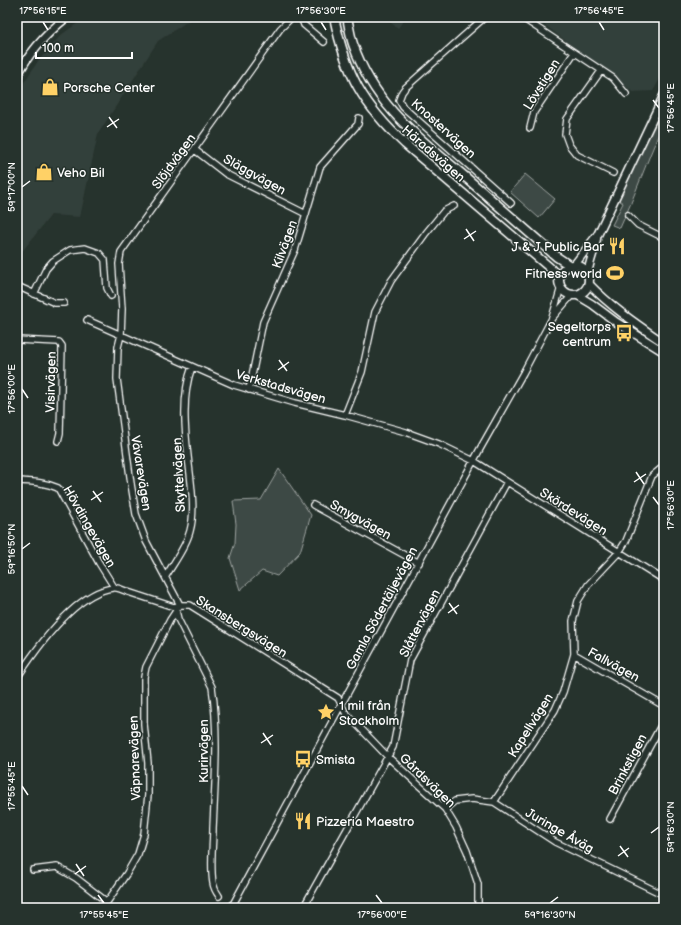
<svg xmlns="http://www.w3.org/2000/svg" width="681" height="925" font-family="'Balsamiq Sans',sans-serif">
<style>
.built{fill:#333f3a}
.green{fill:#3e4944;stroke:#9ea4a2}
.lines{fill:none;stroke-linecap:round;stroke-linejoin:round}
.minor-casing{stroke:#fff;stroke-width:8}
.tertiary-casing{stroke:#fff;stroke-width:10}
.secondary-casing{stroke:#fff;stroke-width:11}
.minor{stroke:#26332d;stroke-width:5.5}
.tertiary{stroke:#26332d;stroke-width:7}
.secondary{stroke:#26332d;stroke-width:8}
.ticks{fill:none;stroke:#fff;stroke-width:1.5}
.labels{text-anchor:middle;stroke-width:3;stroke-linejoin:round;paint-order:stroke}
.street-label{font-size:13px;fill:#fff;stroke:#26332d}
.poi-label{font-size:13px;fill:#fff;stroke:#26332d;text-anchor:start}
.neatline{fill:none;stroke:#fff;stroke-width:1.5}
.ticks-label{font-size:10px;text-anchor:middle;fill:#fff}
</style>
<rect width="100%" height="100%" fill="#26332d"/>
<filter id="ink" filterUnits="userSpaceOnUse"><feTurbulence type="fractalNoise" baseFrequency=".025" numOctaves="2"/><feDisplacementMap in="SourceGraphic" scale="8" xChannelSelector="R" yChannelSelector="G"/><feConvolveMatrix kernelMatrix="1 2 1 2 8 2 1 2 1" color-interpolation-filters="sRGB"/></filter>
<g filter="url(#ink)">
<path class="built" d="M86,17H194L158,41L98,134L80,217L51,215L17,258V102L23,84L38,61L61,35Z
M383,17H406L398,28Z
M534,17H664V72L653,91L633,92Z"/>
<path class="green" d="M664,104V127L660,131C646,163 635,196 620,228L612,225L623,203L617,199L653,123Z
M525,174L555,199L539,218L510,192Z
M279,469L311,515L300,552L277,576L262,571L240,590L230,558L235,543L236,524L233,501L261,500Z"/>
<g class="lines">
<g class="minor-casing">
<path id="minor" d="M301,17L304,25L324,42
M485,17L405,88L402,92L399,100L403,107L511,203
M521,17L613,78L626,94
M601,71L567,119L565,134L569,145L577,155L613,173
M530,128L534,112L574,53
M195,150L226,174L306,214
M628,215L638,225L664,238
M17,286L55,303H64
M34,294L46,269L53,261L70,250L85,248L99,253L105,260L107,288L111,296
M553,317L572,295
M87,320L234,385L295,403L345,415L406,432L439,444L474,461L664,580
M17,340L59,342L62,346L60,433L58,441
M249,390L263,322L295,250L320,167L358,124L359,118
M345,415L362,372L375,312L391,281L426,233L444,211L454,206
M17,481C32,482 45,482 58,488L99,563L114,587
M313,505L419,563
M166,576C174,562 186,547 190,531C195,513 192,491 190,473C186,441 180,398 192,367
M176,611L178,619L212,687C219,733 215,782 213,828C213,846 210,865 213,883C214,889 216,892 219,896
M574,654L664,706
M17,678C36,649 76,592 113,588C117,587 123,590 128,592C143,597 159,602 174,607L180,605H190L338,698L345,712L388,757L445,809L456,827L467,851L478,884V908
M494,802L555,710L563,692L574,654L573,621L578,601L588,585L619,552L626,541L652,476L664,466
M445,809L455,801L472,799L494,802L555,842L664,895
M610,819L664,720
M33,870L57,867L76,878L107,902
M103,908L127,873L138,854L144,834L148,795V763L144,724V677L146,667L170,620L180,605L146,541L136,514L131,484L117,379L118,347L121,335L122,309L119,264L121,252L280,29L290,19L294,17
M231,908L480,449L523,373L552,318L561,287
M303,908L393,747L410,660L507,482"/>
</g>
<g class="tertiary-casing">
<path id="tertiary" d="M17,77C28,53 47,33 67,17
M575,264L598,234L664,95
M588,272C590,259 596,248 597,235
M589,284C611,307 638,325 664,343
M577,295L592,304L616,322L664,352"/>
</g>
<g class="secondary-casing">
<path id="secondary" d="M334,17C346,74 362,104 405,144L549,267L559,278
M347,17C349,26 350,35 353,44C375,108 421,139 470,181C499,206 528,232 557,257L569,265
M559 280a15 15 0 1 1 30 0a15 15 0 1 1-30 0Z"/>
</g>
<use href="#minor" class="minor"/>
<use href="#tertiary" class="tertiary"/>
<use href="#secondary" class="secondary"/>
</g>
</g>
<path class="ticks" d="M43,22L48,30M321,22L326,30M599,22L604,30M653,100L659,108M109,117L117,128M107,127L119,119M22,187L30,181M466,229L474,241M464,239L476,231M279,360L287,371M278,370L289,362M22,389L28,398M636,472L644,484M634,482L646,474M93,491L101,502M653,497L659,505M91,500L103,492M22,549L30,543M449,603L457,614M448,613L459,605M263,733L271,745M261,743L273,735M22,786L28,795M651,833L659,827M620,846L628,857M618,856L629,848M76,864L84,876M75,874L86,866M98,895L104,903M376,895L382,903M550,903L558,897"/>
<defs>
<g id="shop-bare" transform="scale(1.38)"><path d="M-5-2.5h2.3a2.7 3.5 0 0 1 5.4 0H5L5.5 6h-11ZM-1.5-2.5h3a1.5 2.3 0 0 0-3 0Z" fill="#ffd166" stroke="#26332d" stroke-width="2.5" paint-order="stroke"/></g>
<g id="restaurant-bare" transform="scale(1.38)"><path d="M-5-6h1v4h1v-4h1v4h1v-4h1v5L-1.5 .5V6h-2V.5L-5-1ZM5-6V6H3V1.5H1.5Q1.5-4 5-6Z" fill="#ffd166" stroke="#26332d" stroke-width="2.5" paint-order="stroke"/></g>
<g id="stadium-bare" transform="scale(1.38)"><path d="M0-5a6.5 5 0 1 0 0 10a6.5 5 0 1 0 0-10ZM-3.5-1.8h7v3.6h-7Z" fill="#ffd166" stroke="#26332d" stroke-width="2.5" paint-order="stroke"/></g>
<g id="bus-bare" transform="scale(1.38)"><path d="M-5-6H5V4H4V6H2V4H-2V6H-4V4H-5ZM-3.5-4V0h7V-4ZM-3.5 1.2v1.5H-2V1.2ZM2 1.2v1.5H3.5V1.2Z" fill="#ffd166" stroke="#26332d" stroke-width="2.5" paint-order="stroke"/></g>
<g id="sight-bare" transform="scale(1.38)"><path d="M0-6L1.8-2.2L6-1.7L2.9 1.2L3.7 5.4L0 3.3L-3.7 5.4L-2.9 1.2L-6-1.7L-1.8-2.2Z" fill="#ffd166" stroke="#26332d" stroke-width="2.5" paint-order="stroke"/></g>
</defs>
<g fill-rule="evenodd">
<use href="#shop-bare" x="50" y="87"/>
<use href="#shop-bare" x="44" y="172"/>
<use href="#restaurant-bare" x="617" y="246"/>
<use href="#stadium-bare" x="615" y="273"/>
<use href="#bus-bare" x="624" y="333"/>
<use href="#sight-bare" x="326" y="712"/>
<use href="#bus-bare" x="303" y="759"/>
<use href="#restaurant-bare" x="303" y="821"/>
</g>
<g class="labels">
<g class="street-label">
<text transform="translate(541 84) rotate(-58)" y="5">Lövstigen</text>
<text transform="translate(444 128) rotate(42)" y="5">Knostervägen</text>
<text transform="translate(434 153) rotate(41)" y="5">Häradsvägen</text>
<text transform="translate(173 161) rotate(-54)" y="5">Slöjdvägen</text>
<text transform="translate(255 174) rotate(29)" y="5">Släggvägen</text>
<text transform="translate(284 244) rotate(-70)" y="5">Kilvägen</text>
<text transform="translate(50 382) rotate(-89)" y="5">Visirvägen</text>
<text transform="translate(281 386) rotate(16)" y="5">Verkstadsvägen</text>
<text transform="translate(142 473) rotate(81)" y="5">Vävarevägen</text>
<text transform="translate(178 475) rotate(-93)" y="5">Skyttelvägen</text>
<text transform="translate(574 511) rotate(32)" y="5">Skördevägen</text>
<text transform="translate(361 519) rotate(29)" y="5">Smygvägen</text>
<text transform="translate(90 526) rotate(60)" y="5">Hövdingevägen</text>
<text transform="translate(381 608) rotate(-62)" y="5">Gamla Södertäljevägen</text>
<text transform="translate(419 623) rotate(-63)" y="5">Slåttervägen</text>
<text transform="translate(242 626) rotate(32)" y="5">Skansbergsvägen</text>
<text transform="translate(614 664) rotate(29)" y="5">Fallvägen</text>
<text transform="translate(530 725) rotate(-58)" y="5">Kapellvägen</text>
<text transform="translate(203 751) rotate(-90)" y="5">Kurirvägen</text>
<text transform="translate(134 758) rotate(-92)" y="5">Väpnarevägen</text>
<text transform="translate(627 764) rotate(-62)" y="5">Brinkstigen</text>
<text transform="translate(428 780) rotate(44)" y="5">Gårdsvägen</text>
<text transform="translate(560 830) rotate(30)" y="5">Juringe Åväg</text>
</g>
<g class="poi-label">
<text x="63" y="92">Porsche Center</text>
<text x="57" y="177">Veho Bil</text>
<text x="604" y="251" text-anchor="end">J &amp; J Public Bar</text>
<text x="602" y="278" text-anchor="end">Fitness world</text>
<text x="611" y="331" text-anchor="end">Segeltorps<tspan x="611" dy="15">centrum</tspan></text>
<text x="339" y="710">1 mil från<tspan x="339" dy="15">Stockholm</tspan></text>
<text x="316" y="764">Smista</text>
<text x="316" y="826">Pizzeria Maestro</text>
</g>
</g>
<rect width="681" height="925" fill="none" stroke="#26332d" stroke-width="44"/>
<path d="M36 52v6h96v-6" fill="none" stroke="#ffffff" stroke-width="2"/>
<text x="42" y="52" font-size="12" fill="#ffffff" stroke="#26332d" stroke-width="3" paint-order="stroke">100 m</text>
<rect x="22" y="22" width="637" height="881" class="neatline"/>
<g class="ticks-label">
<text x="43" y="14">17°56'15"E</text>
<text x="321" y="14">17°56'30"E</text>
<text x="599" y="14">17°56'45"E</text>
<text transform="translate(670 108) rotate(-90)" y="4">17°56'45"E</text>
<text transform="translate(11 187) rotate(-90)" y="4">59°17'00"N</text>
<text transform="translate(11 389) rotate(-90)" y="4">17°56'00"E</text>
<text transform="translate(670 505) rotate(-90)" y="4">17°56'30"E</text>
<text transform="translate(11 549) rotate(-90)" y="4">59°16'50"N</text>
<text transform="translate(11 786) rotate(-90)" y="4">17°55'45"E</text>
<text transform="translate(670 827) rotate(-90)" y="4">59°16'30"N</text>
<text x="104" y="918">17°55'45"E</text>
<text x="382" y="918">17°56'00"E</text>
<text x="550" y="918">59°16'30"N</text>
</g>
</svg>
